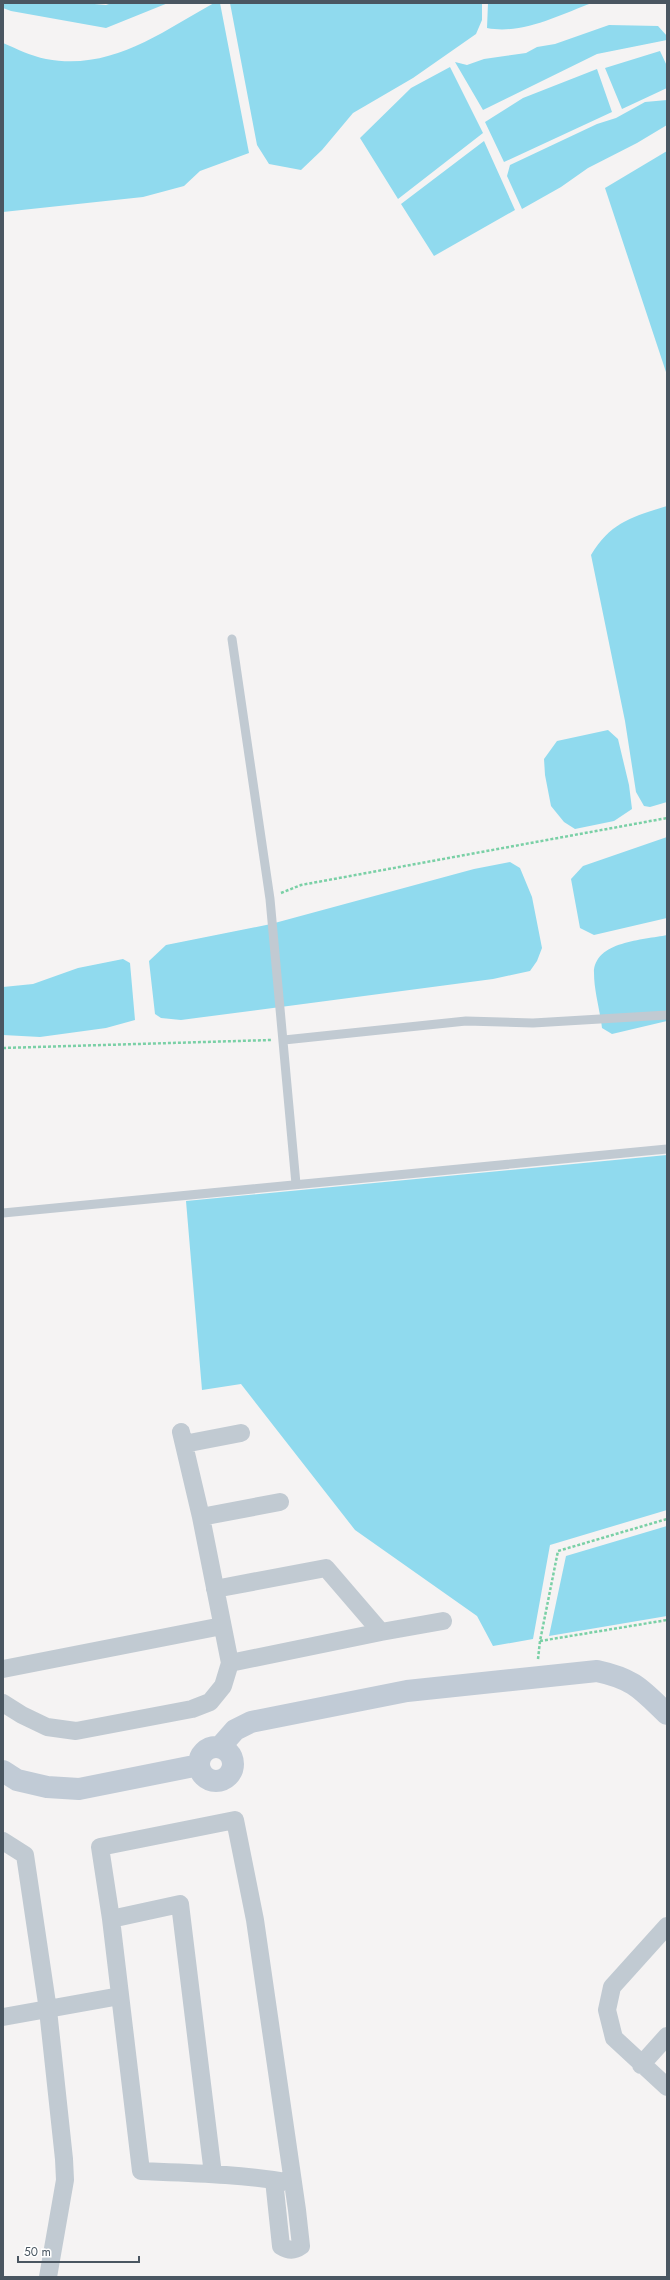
<svg xmlns="http://www.w3.org/2000/svg" width="670" height="2280" font-family="Jost,sans-serif">
<style>
.water{fill:#90daee}
.lines{fill:none;stroke-linecap:round;stroke-linejoin:round}
.path{stroke:#7ad0a6;stroke-width:2.5;stroke-dasharray:3 2;stroke-linecap:butt}
.lane{stroke:#c1cad2;stroke-width:9}
.street{stroke:#c1cad2;stroke-width:18}
.secondary{stroke:#c1cbd6;stroke-width:22}
</style>
<rect width="100%" height="100%" fill="#f5f3f3"/>
<path class="water" d="M3,3H83L106,5L112,3H168L106,28L11,11L3,8Z
M214,3H220L249,153L200,171L184,186L143,197L3,212V43C17,49 31,56 46,59C111,71 160,33 214,3Z
M230,3H482V20L476,34L413,78L353,113L322,150L301,170L269,164L257,145Z
M488,3H592C559,15 522,35 487,28Z
M609,25L658,26L667,36V40L597,54L483,110L455,62L467,65L484,59L526,53L537,47L555,44Z
M660,51L667,66V88L622,109L605,68Z
M450,67L483,133L398,199L360,138L411,88Z
M597,69L612,112L504,162L485,122L523,98Z
M667,100V125L637,143L588,168L561,187L522,209L507,176L510,165L597,124L616,118L645,102Z
M484,141L515,210L434,256L401,204Z
M667,151V375L605,188Z
M667,506V802L650,807L644,806L636,792L625,721L591,555C611,522 632,517 667,506Z
M608,730L618,739L629,785L632,809L614,821L575,829L564,822L551,806L545,775L544,759L557,741Z
M667,837V918L594,935L580,928L571,879L583,866Z
M510,862L520,868L532,897L542,948L537,961L530,971L493,979L181,1020L161,1018L155,1014L149,961L166,945L271,924L474,869Z
M667,935V1021L612,1034L602,1028C600,1010 594,991 594,973C594,941 644,940 667,935Z
M123,959L130,963L135,1020L106,1028L40,1037L3,1035V987L33,984L78,968Z
M667,1155V1510L550,1545L533,1639L493,1646L477,1616L355,1530L241,1384L202,1390L186,1201Z
M667,1526V1616L549,1636L566,1556Z"/>
<g class="lines">
<path class="path" d="M281,893L301,885L667,818
M3,1048L271,1040
M540,1641L667,1620
M538,1659L540,1641L558,1551L667,1519"/>
<path class="lane" d="M232,639L270,899L296,1184
M284,1040L466,1021L533,1023L667,1015
M3,1213L667,1149"/>
<path class="street" d="M184,1444L241,1433
M201,1517L280,1502
M215,1589L326,1568L381,1632L230,1663
M381,1632L443,1621
M3,1669L222,1626
M3,1703L22,1715L47,1727L76,1731L192,1709L210,1702L223,1686L230,1663L201,1517L181,1432
M3,1841L25,1855L48,2010L64,2159L65,2180L48,2277
M111,1919L180,1904L213,2174
M667,1926L612,1987L607,2010L614,2038L667,2087
M3,2017L120,1996
M641,2065L667,2036
M274,2180L281,2246C289,2251 294,2251 301,2246L297,2210L255,1920L235,1820L100,1847L111,1919L141,2171C192,2173 243,2174 293,2183"/>
<path class="secondary" d="M199 1764a17 17 0 1 1 34 0a17 17 0 1 1-34 0Z
M220,1747L235,1730L251,1722L407,1691L597,1671C634,1679 641,1689 667,1714
M3,1771L17,1780L47,1787L79,1789L199,1765"/>
</g>
<rect width="670" height="2280" fill="none" stroke="#4a5661" stroke-width="8"/>
<path d="M18 2256v6h121v-6" fill="none" stroke="#4a5661" stroke-width="2"/>
<text x="24" y="2256" font-size="12" fill="#4a5661" stroke="#ffffff" stroke-width="3" paint-order="stroke">50 m</text>
</svg>
